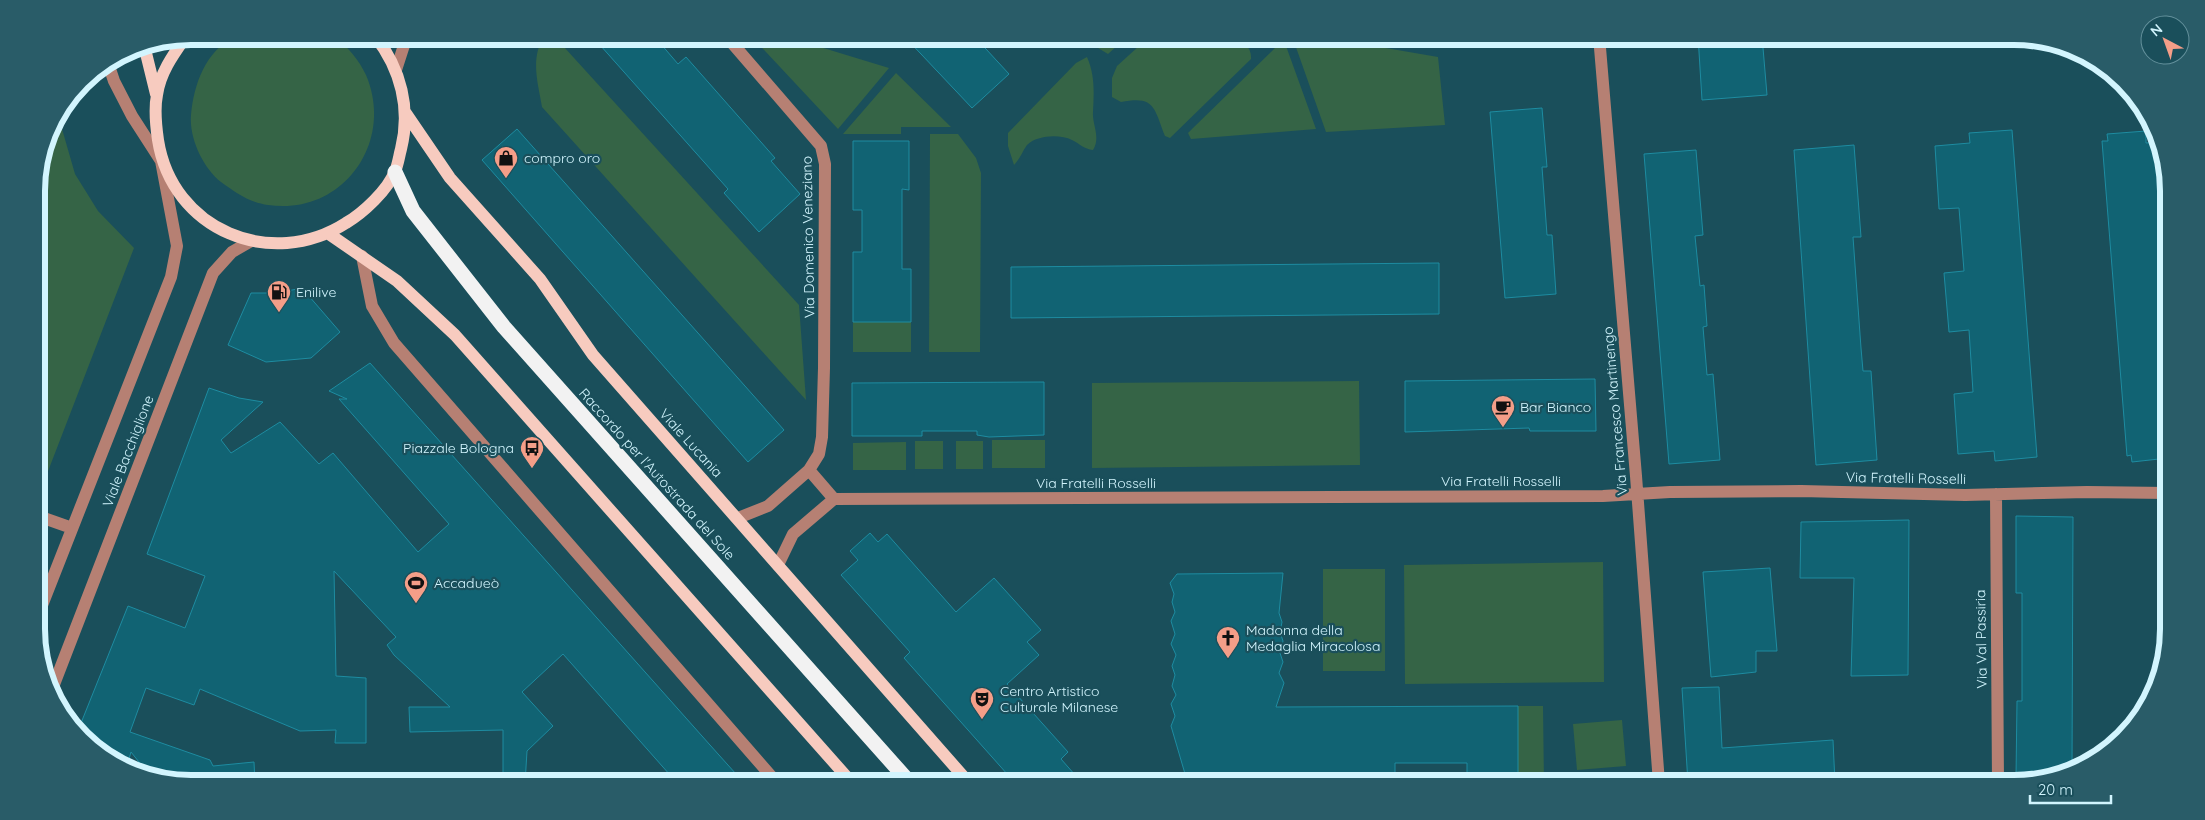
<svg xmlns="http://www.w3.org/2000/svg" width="2205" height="820" font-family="Quicksand,sans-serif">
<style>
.green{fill:#356446}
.building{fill:#116373;stroke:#1e8ca1}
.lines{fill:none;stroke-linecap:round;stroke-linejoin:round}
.minor{stroke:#b68073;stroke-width:12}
.major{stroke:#f7cbbf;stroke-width:12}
.highway{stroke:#f2f2f2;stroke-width:15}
.labels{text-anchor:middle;stroke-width:4.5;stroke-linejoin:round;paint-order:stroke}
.poi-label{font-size:14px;fill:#d2f5fe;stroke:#1a4f5b;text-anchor:start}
.street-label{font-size:14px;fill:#d2f5fe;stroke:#1a4f5b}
.rim{fill:none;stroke:#d2f5fe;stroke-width:6}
</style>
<rect width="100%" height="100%" fill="#1a4f5b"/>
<path class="green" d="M235,36H332C347,45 359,60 366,75C395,143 342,216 268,205C250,203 235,192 221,182C203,168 189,138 191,115C194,84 205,52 235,36Z
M544,36H554L799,305L806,400L542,107C538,83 530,59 544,36Z
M751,36H784L889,68L838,129Z
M1104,36H1128L1108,54L1098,48L1099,42Z
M1150,36H1235C1244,42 1252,48 1251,59L1170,138L1165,136C1154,108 1155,95 1121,102L1112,97V78L1117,66Z
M1292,36H1316L1438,57L1445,125L1326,132Z
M1286,46L1316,129L1191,139L1188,133L1193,128L1275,48Z
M1087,57C1095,75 1094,93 1093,112C1092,125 1101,137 1093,150C1084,149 1080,144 1072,140C1060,134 1037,135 1027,145C1022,152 1020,159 1014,165L1008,146V133L1076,63Z
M896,73L951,127H901V134H843Z
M58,115L75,174L98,211L134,248L40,492L38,491L37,181L52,123Z
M930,134H958L976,158L981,173L980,352H929Z
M853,322H911V352H853Z
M1359,381L1360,465L1092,468V383Z
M992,440H1045V468H992Z
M915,441H943V469H915Z
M956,441H983V469H956Z
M906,442V470H853V443Z
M1603,562L1604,682L1405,684L1404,565Z
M1323,569H1385V671H1323Z
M1518,706H1543L1544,784H1518Z
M1622,720L1626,766L1577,770L1573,724Z"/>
<path class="building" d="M592,36H654L678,64L686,57L775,158L771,161L800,194L759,232L724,193L728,189Z
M904,36H974L1009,74L972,108Z
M1698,36H1762L1767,95L1702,100Z
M1542,108L1547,167H1542L1547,235H1552L1556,294L1505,298L1490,112Z
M517,129L784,430L748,462L482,160Z
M2012,130L2037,457L1995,461L1994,451L1958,454L1954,394L1973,392L1969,330L1949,332L1944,273L1964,271L1959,208L1939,209L1935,146L1970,143L1969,133Z
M2146,131V143L2159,142L2167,171L2168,458L2132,462L2131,455L2127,456L2102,141H2108L2107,134Z
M853,141H909V190L902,189V269H911V322H853V252H862V210H853Z
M1854,145L1861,237H1853L1861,348L1863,371H1871L1877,460L1816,465L1794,150Z
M1696,150L1703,235L1695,236L1700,286L1704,285L1707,326L1703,327L1707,375L1713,374L1720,460L1669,464L1644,154Z
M1439,263V314L1011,318V267Z
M302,288L340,332L311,358L266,362L228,345L251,293H277Z
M370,363L710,745L745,784H678L563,654L522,692L553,726L527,751L525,784H503V730L410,732L409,707H450L394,655L387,645L396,637L334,571L336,676L366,678V743H335L336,730L300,731L200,689L194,705L146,688L130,732L210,760L213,766L254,762L255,784H191L151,777L131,752L127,766L77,733L128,606L185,628L205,576L147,554L209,388L239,398L263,402L221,440L231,453L280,422L319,464L333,453L418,552L449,524L339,399H347L329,391Z
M1595,379L1596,431H1530L1529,428L1405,432V381Z
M1044,382V435L989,437L977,435V431H922V436H852V383Z
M2016,516L2073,517L2072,772L2047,778H2016L2017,701H2022V593H2016Z
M1909,520L1908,675L1851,676L1854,578H1800L1801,522Z
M870,533L878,542L887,534L956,612L994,578L1041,630L1027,642L1039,655L1007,684L1068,752L1061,759L1083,784H1016L904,658L910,652L841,575L858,560L850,551Z
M1770,568L1777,651H1756V672L1711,677L1703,572Z
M1283,573L1279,613L1282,622L1280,632L1283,641L1280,653L1283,662L1279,673L1284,683L1276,707L1518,706V784H1467V763H1395V784H1188L1171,726L1175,716L1171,704L1176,695L1172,686L1175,675L1172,666L1176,655L1171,644L1175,634L1171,621L1175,612L1172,602L1174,594L1170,583L1177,574Z
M1719,687L1722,748L1833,740L1835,783H1688L1682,688Z"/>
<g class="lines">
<path class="minor" d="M726,36L821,146L825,164L824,368L822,437L819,454L809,470L768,506L738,518
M1599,36L1636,476L1659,783
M396,70L407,36
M362,256L372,306L394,343L778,784
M809,470L834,499
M1996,494L1998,783
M834,499L1603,496L1670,492L1801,491L1965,495L2087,492L2168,493
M38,516L72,528
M778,565L793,534L834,499
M39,613L171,277L177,246L161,161L132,116L114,81L108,63
M53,687L213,273L232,252L251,241"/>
<path class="major" d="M185,38C173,55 160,73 157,95C154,109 156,126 158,140C172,230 271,271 346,223C363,213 388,190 395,171C398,165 399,156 401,149C411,109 401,69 375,36
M144,45L156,94
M405,112L450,178L540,279L593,355L970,784
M329,234L397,281L455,335L853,784"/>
<path class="highway" d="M395,172L413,211L504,327L911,784"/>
</g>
<defs>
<g id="shop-pin" transform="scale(1.25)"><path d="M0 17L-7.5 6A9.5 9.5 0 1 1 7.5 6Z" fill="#f49e88" stroke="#1a4f5b"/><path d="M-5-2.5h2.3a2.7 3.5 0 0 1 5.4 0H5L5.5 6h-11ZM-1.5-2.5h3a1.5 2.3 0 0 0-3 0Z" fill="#111"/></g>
<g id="fuel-pin" transform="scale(1.25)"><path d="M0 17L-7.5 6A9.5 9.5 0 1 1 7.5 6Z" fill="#f49e88" stroke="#1a4f5b"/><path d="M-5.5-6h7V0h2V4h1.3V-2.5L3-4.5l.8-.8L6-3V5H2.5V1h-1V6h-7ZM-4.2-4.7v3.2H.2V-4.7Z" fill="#111"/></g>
<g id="cafe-pin" transform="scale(1.25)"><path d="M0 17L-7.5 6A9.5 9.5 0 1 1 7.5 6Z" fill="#f49e88" stroke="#1a4f5b"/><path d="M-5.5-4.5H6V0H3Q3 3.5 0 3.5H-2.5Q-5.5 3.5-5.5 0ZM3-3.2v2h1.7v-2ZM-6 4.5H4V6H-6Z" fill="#111"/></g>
<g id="bus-pin" transform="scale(1.25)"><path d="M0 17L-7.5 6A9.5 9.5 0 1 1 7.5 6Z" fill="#f49e88" stroke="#1a4f5b"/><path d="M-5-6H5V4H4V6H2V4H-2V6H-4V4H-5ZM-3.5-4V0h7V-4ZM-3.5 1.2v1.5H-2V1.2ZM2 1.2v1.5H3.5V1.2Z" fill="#111"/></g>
<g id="stadium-pin" transform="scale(1.25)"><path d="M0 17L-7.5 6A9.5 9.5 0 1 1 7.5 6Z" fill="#f49e88" stroke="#1a4f5b"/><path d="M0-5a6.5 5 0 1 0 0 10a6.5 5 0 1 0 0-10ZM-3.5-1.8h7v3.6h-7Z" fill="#111"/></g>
<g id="church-pin" transform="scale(1.25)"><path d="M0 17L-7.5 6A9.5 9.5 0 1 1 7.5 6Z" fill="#f49e88" stroke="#1a4f5b"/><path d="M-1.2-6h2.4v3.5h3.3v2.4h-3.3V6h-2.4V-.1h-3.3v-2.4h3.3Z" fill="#111"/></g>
<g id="theatre-pin" transform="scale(1.25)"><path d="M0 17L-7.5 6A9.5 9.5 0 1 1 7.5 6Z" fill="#f49e88" stroke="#1a4f5b"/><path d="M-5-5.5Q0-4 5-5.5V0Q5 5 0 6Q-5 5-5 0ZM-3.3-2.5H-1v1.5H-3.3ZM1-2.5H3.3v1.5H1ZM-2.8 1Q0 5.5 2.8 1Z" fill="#111"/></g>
</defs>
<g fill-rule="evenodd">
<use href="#shop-pin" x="506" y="158"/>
<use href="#fuel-pin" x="279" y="292"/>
<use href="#cafe-pin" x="1503" y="407"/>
<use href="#bus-pin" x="532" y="448"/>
<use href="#stadium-pin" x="416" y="583"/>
<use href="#church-pin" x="1228" y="638"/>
<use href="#theatre-pin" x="982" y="699"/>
</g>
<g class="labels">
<g class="poi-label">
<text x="524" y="163">compro oro</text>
<text x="296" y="297">Enilive</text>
<text x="1520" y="412">Bar Bianco</text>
<text x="514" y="453" text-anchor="end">Piazzale Bologna</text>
<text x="434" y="588">Accadueò</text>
<text x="1246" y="635">Madonna della<tspan x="1246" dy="16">Medaglia Miracolosa</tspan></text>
<text x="1000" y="696">Centro Artistico<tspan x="1000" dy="16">Culturale Milanese</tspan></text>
</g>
<g class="street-label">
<text transform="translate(808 237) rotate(-91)" y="5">Via Domenico Veneziano</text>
<text transform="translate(1615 411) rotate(-95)" y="5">Via Francesco Martinengo</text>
<text transform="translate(691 443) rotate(48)" y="5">Viale Lucania</text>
<text transform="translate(128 451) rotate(-69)" y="5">Viale Bacchiglione</text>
<text transform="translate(657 474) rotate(48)" y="5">Raccordo per l'Autostrada del Sole</text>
<text transform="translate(1906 478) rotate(1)" y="5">Via Fratelli Rosselli</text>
<text x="1501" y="486">Via Fratelli Rosselli</text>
<text x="1096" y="488">Via Fratelli Rosselli</text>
<text transform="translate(1981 639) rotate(-91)" y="5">Via Val Passiria</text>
</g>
</g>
<path d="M0 0H2205V820H0ZM191 45H2014A146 146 0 0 1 2160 191V629A146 146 0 0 1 2014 775H191A146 146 0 0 1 45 629V191A146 146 0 0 1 191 45Z" fill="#295c68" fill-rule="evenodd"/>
<path class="rim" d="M191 45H2014A146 146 0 0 1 2160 191V629A146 146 0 0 1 2014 775H191A146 146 0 0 1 45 629V191A146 146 0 0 1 191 45Z"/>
<g transform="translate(2165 40) rotate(319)"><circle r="24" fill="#1a4f5b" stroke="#64919c"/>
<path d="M0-4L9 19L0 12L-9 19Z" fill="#f49e88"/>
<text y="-8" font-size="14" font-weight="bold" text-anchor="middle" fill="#d2f5fe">N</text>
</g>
<path d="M2030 795v8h81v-8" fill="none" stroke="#d2f5fe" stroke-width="2.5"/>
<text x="2038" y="795" font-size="15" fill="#d2f5fe" stroke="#1a4f5b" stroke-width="4" paint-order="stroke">20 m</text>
</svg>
